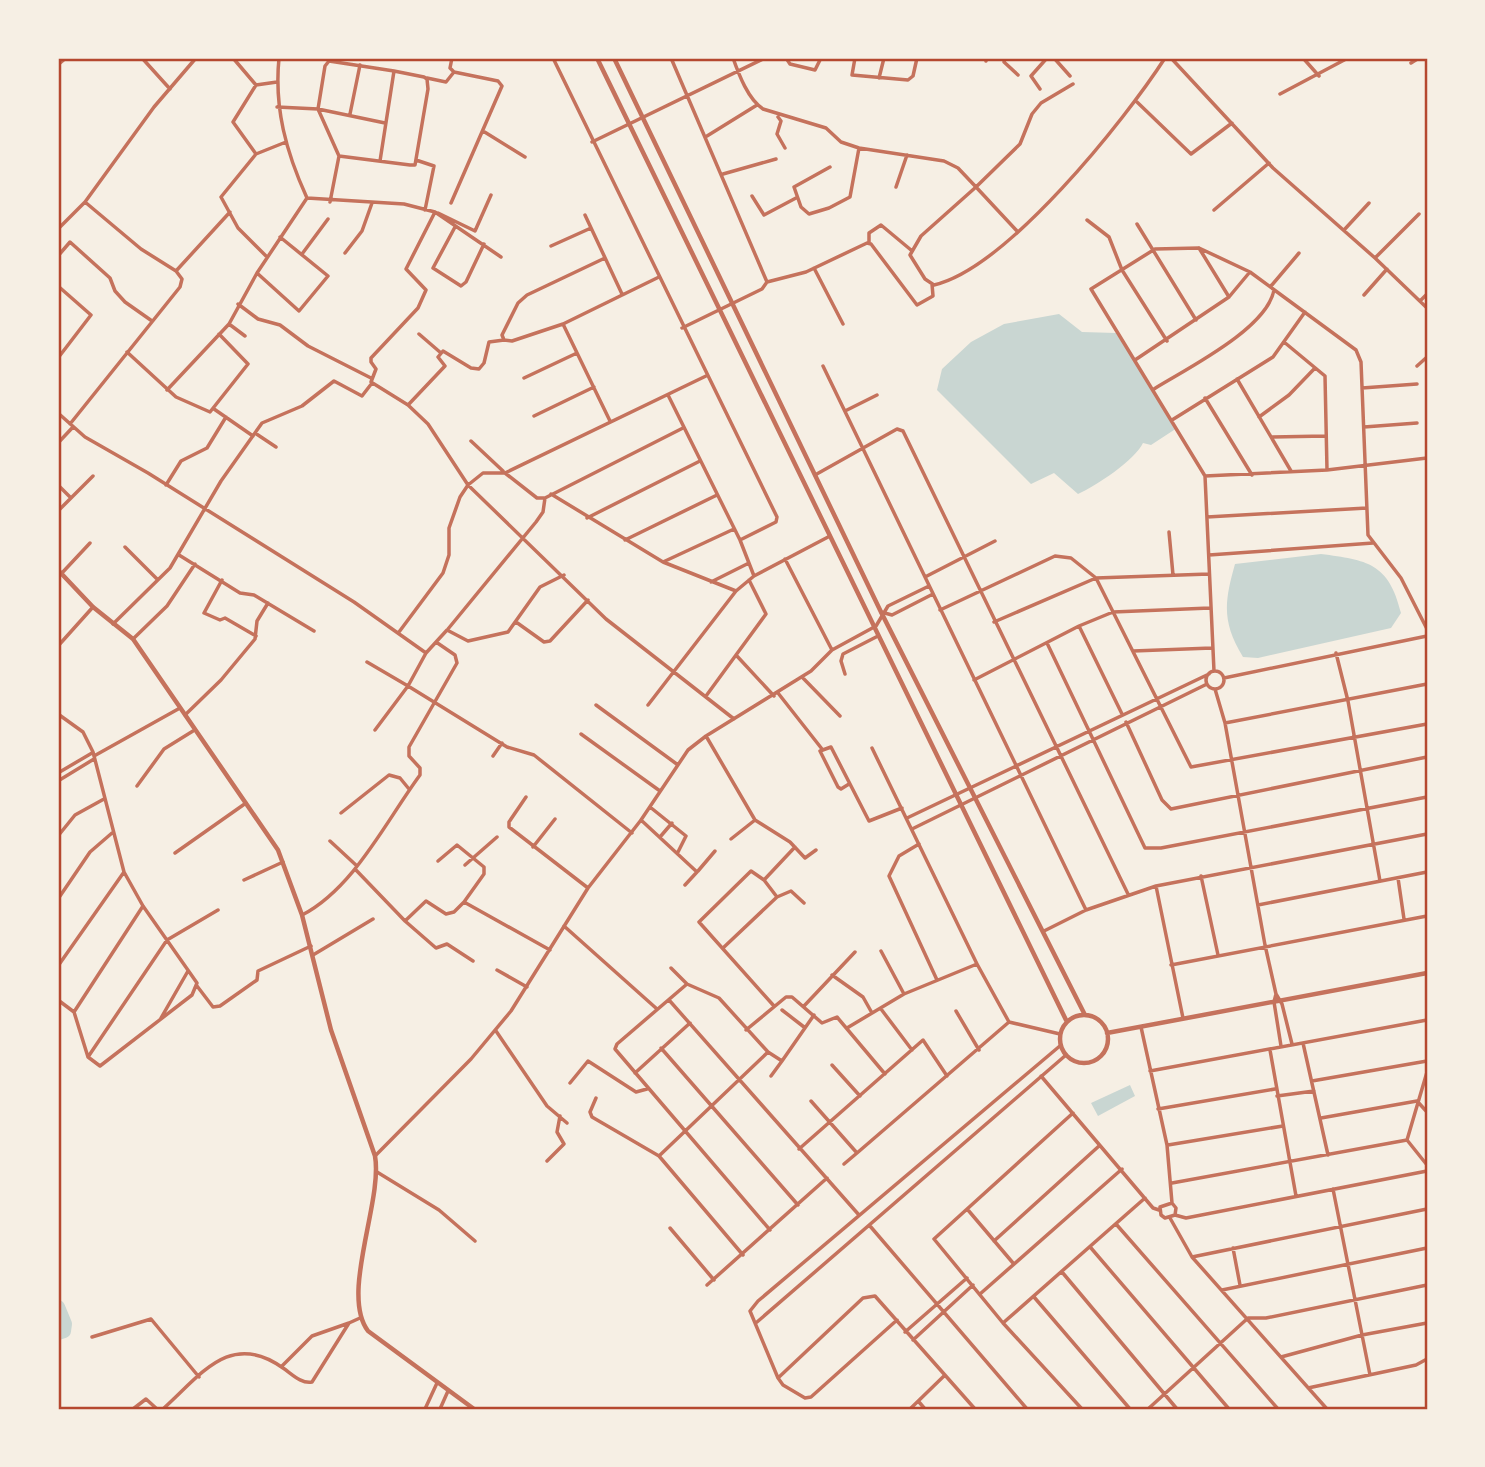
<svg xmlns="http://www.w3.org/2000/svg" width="1485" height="1467" font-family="'Open Sans',sans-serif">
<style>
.water{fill:#c9d6d2}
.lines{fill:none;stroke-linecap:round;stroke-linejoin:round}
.river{stroke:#c9d6d2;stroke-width:14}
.minor{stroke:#c5725c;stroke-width:3.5}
.tertiary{stroke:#c5725c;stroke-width:4.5}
.neatline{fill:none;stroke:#b5482f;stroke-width:2.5}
</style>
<rect width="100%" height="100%" fill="#f6efe4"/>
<path class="water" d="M1059,314L1082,332L1116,333L1177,428L1151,445L1143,443C1135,460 1096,486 1078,494L1054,473L1031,484L937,390L942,369L971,342L1004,324Z
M1321,554C1367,560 1389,563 1401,613L1391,628L1258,658L1243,657C1222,622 1224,603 1235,564Z
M1130,1085L1135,1096L1098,1116L1091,1103Z"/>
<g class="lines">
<path class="river" d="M58,1307L65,1324L64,1331L58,1333"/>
<path class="minor" d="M142,58L170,89
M233,58L256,85L277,82
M279,58C274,108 286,152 307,198L404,204L435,212L501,257
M488,58H489
M553,58L777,517L776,522L740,540
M671,58L767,282
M733,58C739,75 748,99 763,109L826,128L841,142L859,148L944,161L958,168L976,187L1020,144L1032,114L1041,103L1073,84
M786,58L790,64L815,70L821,58
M855,58L852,75L908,80L913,76L917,58
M1005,58L1004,62L1018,75
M1054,58L1070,76
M1171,58L1273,168L1375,258L1427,308
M1303,58L1319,76
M986,61L987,58
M1411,63L1419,58
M427,78L446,82L454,72
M879,78L884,58
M256,85L233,122L256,154
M1040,89L1031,76L1047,58
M1280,94L1348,58
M1137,102L1191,154L1232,123
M277,107L318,109L385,123
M350,114L360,65
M778,117L781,121L777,134L785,148
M483,131L525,157
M707,136L757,105
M592,142L765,58
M339,156L410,165H415L428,89L427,79L424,77L394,71L380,161
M416,160L434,166L425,210
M830,167L794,187L801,207L809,214L829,208L850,197L859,148
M723,174L776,159
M896,187L907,155
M752,196L764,215L796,198
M330,202L339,156L318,109L325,66L329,61L394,71
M451,203L502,86L498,81L454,72L450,68L452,58
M1214,210L1269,163
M435,212L406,269L426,290L418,308L371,358V362L376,369L371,382L408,405L428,424L468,485L606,619L734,719
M438,213L475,231L491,195
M585,215L622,294
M1087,220L1109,237L1122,270L1167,341
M1137,224L1196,320
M60,227L85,202
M455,227L433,268L461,286L466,282L484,244
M1344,230L1369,203
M1017,231L976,187L921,236L910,255L925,279L934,285C1007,268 1125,120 1165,58
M280,237L328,276L299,311L257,273L307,198
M869,243V233L881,225L911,250
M551,246L591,228
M1199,248L1229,297
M345,253L362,231L372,203
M302,254L328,219
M58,256L70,242L110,278L115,291L125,302L152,321
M267,257L238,228L221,197L256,154L286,142
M605,258L527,295L518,303L502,335L504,340L512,341L563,324L659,277
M1375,258L1419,214
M814,268L843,324
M176,271L141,249L85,202L154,107L196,58
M58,286L91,315L58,358
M1271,286L1299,253
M1364,295L1387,269
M1420,301L1427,294
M238,304L258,319L280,325L308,346L371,378
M563,324L610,421
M682,328L762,289L767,282L806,272L867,243L871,244L917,305L933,296L932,284
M419,334L441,353
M245,336L229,324L257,273
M1284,342L1325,376L1327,470
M127,352L176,397L210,412L248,364L219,334
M1135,360L1229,297L1249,273
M823,366L1086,910
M1417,366L1427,357
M524,378L577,353
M1237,379L1291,471
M1362,388L1417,384
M1154,389C1186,369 1267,329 1274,290
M167,390L229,324
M668,395L740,540L754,576
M1205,398L1252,475
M409,404L445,366L438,357L443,351L471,368L479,369L484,363L489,342L504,340
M214,409L253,436
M845,411L877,395
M58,413L85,437L148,473L354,602L426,653
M534,416L594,387
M1259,417L1289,395L1315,368
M1172,420L1273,357L1305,312
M70,424L180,287L182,279L176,271L230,212
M1364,427L1417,423
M683,428L545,498H537L505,473L706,376
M255,433L276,447
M1272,437L1326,436
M471,441L503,471
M58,443L73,427
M815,475L897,429L903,431L1128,894
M1205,476L1327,470L1427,458
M58,485L70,497
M166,485L181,461L207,448L226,417
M551,494L663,562L736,591L754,576L830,536
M58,511L93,476
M1207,517L1367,508
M587,518L700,461
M1169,532L1173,575
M625,540L717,495
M125,547L157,579
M179,555L240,593L254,595L314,631
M1209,555L1373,543
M785,559L832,650
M663,562L734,529
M61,574L90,543
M564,575L540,587L508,632L468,641L447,630L426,653L408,686L507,747L534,755L632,833
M925,577L995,541
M222,580L204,613L220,620L225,618L256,636
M749,580L766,614L736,655L774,696
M711,582L749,563
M940,610L1055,556L1071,558L1096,578L1191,767L1427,724
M881,612L892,615L933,594
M516,622L544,642L550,641L588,600
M994,622L1096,578L1209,574
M113,624L170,568L221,481L262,423L302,406L334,381L362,396L372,383
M1079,626L1122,714
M448,629L536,522L543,512L545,498
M399,632L443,573L449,555V528L460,497L468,485L483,473H504
M133,639L167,606L195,564
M1047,643L1145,848H1161L1427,797
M58,646L93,607
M1133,651L1212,648
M1336,653L1348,701L1380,881
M367,662L408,686L375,730
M1214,671L1205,476L1091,289L1155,249L1199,248L1250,272L1356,350L1361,362L1368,535L1401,578L1427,629
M1206 680a9 9 0 1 1 18 0a9 9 0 1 1-18 0Z
M845,674L841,661L843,654L878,636
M802,677L840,716
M1224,678L1427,636
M974,680L1079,626L1113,612L1210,608
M1215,689L1225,723L1265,945L1276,994L1282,1004L1292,1044
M778,693L822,749
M706,696L736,655
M596,705L678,765
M648,705L736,591
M58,714L83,732L93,752L124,872L143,906L197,983L192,995L100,1066L88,1057L74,1012L58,1000
M185,715L221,680L255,639L257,621L268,603
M1126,722L1162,800L1171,809L1427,757
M1225,723L1427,684
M581,734L660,791
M706,736L755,820L790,842L805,858L816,850
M872,748L977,964L1009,1022L1060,1034
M94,756L180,708
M493,756L502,743
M58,773L92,753
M58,781L94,759
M849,784L841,789L838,787L820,751L831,747L869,821L902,808
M137,786L164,749L193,731
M526,797L509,822V827L588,888
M650,807L686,836L678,852
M341,813L389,775L400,778L409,789
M907,818L1209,674
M641,820L697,872L685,885
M912,829L1207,684
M58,836L75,815L104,799
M660,837L672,823
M731,839L755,820
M330,841L357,866
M919,844L899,856L889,876L937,980
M533,847L555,819
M175,853L246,803
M438,861L457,845L484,867V874L464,902
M465,865L497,837
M355,869L405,921L426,901L446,914L454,912L464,902L550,950
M698,871L715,851
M1201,876L1218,955
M1398,878L1404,919
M244,880L283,862
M764,880L795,847
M1156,886L1183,1018
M777,897L791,891L804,903
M58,899L90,852L112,833
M1258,905L1427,872
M302,915C354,888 386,821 420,775V768L409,756V747L457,663L455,655L436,642
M405,921L436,948L447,944L473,961
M564,926L657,1009
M1044,931L1086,910L1156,886L1427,834
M723,948L777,897L764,880L751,871L699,922L774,1006
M881,951L904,994
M313,955L373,919
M1171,965L1427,916
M58,966L124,872
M671,968L687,984L719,998L768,1052L659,1156L743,1255
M497,970L527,987
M832,975L863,997L872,1013
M687,984L617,1044L615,1049L770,1230
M197,986L213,1007L220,1006L257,980L258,971L311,946
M1276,994L1274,1002L1281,1046
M669,1000L859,1215
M804,1006L855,952
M881,1009L912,1050
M782,1010L804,1027
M956,1011L979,1050
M74,1012L143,906
M161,1018L188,971
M1141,1027L1167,1145L1172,1203
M847,1028L904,994L977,964
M746,1030L786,997H792L822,1023L837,1017L885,1074
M496,1031L547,1106L567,1123
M1303,1043L1328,1155
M661,1048L798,1205
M1270,1050L1296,1196
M768,1052L782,1061L814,1015
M88,1057L167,940L218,910
M832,1065L860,1096
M1150,1071L1427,1020
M635,1073L690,1023
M771,1076L782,1061
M1041,1076L1153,1208L1159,1210
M1312,1081L1427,1061
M570,1083L588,1061L636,1092L647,1089
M1277,1096L1314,1091
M596,1098L590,1112L592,1117L659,1156
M811,1101L857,1153L1009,1022
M1158,1109L1275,1089
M1073,1113L934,1239L1003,1323L1082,1409
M1321,1118L1417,1101L1427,1112
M1407,1140L1427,1072
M1168,1145L1283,1126
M799,1149L923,1040L947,1076
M375,1156L471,1059L511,1011L588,888L641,820L688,750L706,736L811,671L832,650L876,626L888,606L929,586
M547,1161L564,1144L557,1132L560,1116
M844,1164L857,1153
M377,1172L439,1210L475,1241
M1172,1183L1407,1140L1427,1165
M1333,1189L1370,1375
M968,1210L1013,1263
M1175,1215L1176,1208L1172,1203L1160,1207L1161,1215L1165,1218L1175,1215L1186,1218L1427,1171
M1170,1218L1192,1257L1327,1409
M1116,1224L1278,1409
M870,1226L1027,1409
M670,1228L714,1280
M994,1241L1099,1146
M1091,1248L1229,1409
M1233,1248L1240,1285
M1192,1257L1427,1209
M1062,1272L1177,1409
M707,1285L827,1178
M1222,1290L1427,1248
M980,1294L1122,1169
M1034,1297L1130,1409
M897,1320L811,1397L805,1398L783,1385L778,1378L750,1311L758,1301L1061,1045
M757,1322L1066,1055
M1003,1323L1145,1198
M905,1332L967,1278
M92,1337L151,1319L199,1377
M913,1340L973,1285
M1281,1357L1362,1335L1427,1323
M282,1366L312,1336L349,1323
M778,1378L863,1298L875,1296L975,1409
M1308,1388L1416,1365L1427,1359
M919,1402L925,1409
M133,1409L146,1399L157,1409
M163,1409C201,1375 230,1330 283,1368C292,1374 301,1384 312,1382L349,1323L360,1318
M425,1409L437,1383
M440,1409L448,1391
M910,1409L945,1375
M1148,1409L1248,1318H1266L1427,1285"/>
<path class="tertiary" d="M597,58L1067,1022
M614,58L881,612L1085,1015
M58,64L65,58
M58,570L93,607L133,639L278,850L302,915L331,1030L375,1156C383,1201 340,1294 368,1331L474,1409
M1060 1039a24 24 0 1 1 48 0a24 24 0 1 1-48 0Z
M1107,1033L1427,973"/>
</g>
<rect width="1485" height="1467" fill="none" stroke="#f6efe4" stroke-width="119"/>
<rect x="60" y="60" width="1366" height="1348" class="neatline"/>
</svg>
